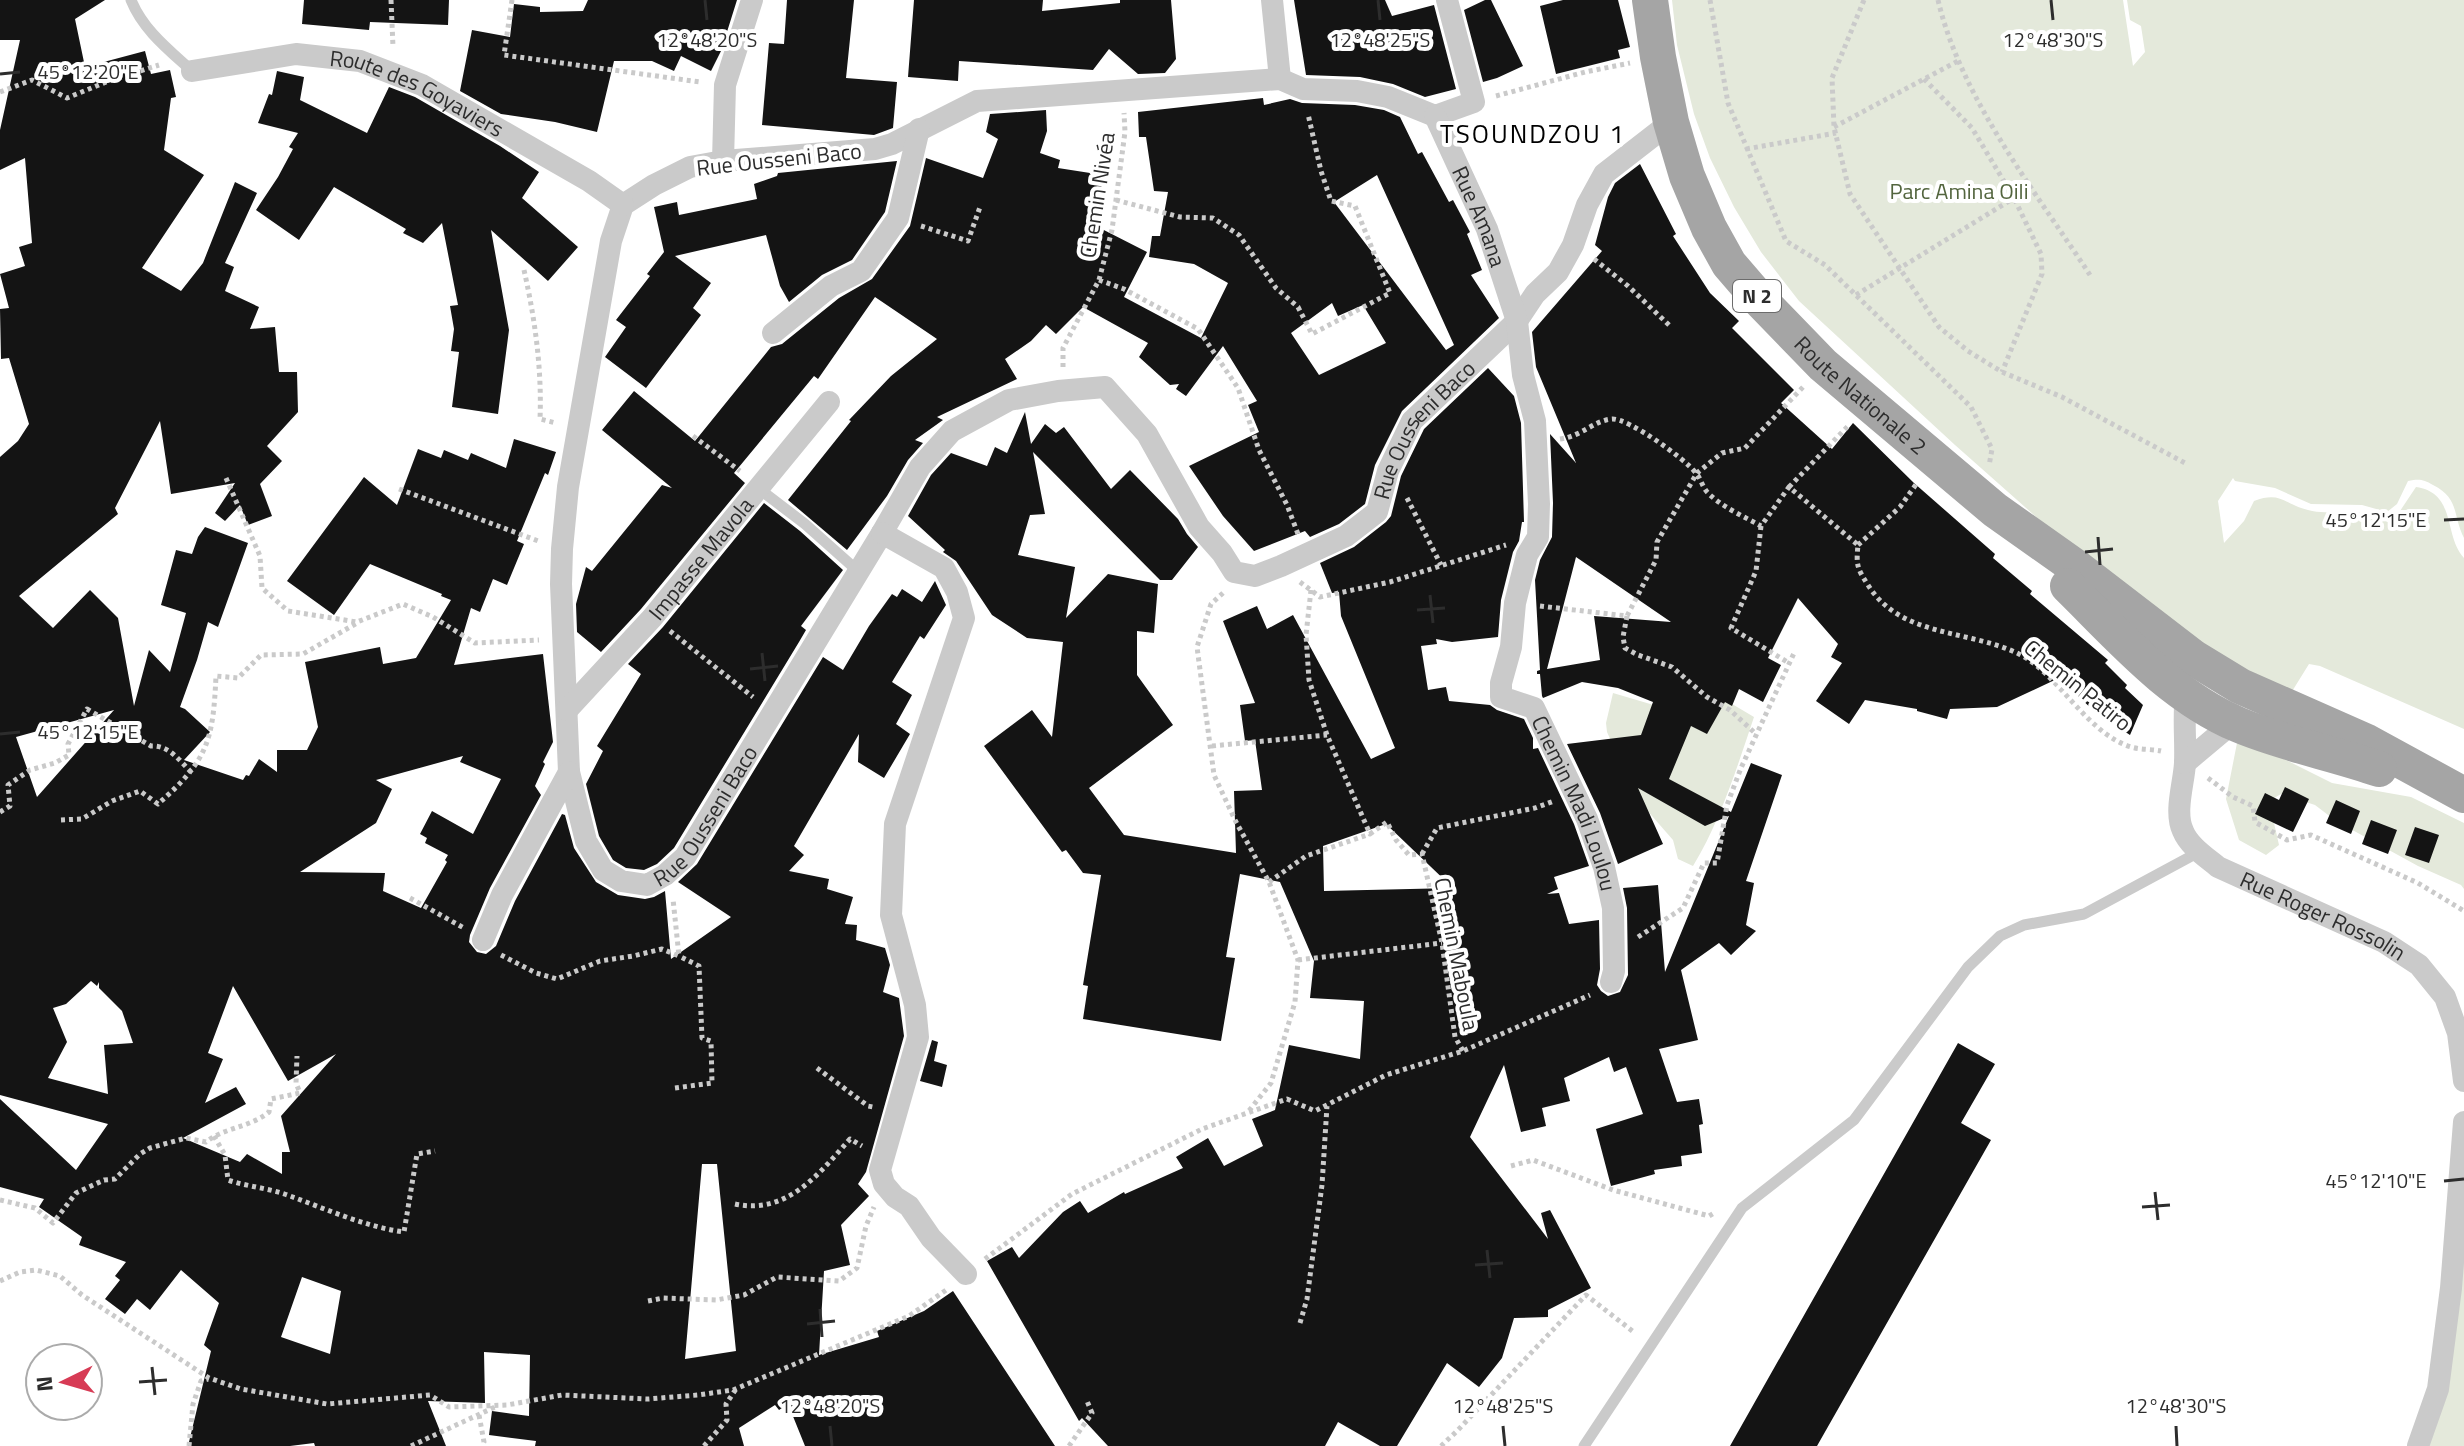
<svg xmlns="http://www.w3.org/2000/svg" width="2464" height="1446" font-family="'Titillium Web',sans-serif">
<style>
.green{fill:#e4e9db}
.building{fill:#141414;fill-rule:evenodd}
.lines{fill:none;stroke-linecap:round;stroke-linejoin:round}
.path{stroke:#cacaca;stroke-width:5;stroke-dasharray:4 4;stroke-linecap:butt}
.lane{stroke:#cacaca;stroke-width:11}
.street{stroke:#cacaca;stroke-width:22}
.primary{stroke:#a5a5a5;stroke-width:36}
.ticks{fill:none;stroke:#2d2d2d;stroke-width:3}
.labels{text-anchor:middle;stroke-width:8;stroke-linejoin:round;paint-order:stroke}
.shield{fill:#fff;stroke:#6c6c6c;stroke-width:2}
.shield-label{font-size:20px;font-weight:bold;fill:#2d2d2d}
.street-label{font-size:22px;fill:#2d2d2d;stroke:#fff}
.park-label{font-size:22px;fill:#53653e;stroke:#fff}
.quarter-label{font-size:26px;letter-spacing:2px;fill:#000;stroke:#fff}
.ticks-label{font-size:20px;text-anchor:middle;fill:#2d2d2d;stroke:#fff;stroke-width:8;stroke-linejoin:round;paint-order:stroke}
</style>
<rect width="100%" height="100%" fill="#fff"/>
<path class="green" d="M1672,0H2123L2133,66L2145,52L2141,26L2130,20L2127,0H2464V538C2452,514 2460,499 2433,485C2423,479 2419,479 2408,481L2397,504L2387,512L2362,505L2311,504L2275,488L2235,481L2233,478L2218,501L2224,543L2244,521L2254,501C2281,491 2284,504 2308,510C2321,514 2334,511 2347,512C2365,512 2380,518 2398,514L2416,487C2457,493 2443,535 2464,558V729L2320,666L2309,664L2291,693L2244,673L2113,585L1955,445L1799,301L1761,252L1734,207L1710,158L1694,114L1677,45Z
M1695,682L1754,717C1737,767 1721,820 1693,866L1678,859L1673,840L1638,800L1607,732L1606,723L1613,693L1657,706Z
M2237,743L2278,756L2332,783L2411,797L2464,823V889L2461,885L2418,866L2336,821L2315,805L2281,794L2269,801L2279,845L2266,855L2239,840L2226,799Z
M2464,1237V1446H2427Z"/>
<path class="building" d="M0,0H105L75,19L85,67L145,51L151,74L170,70L176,97L171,98L164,150L204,175L142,268L181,291L203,263L235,182L257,193L225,263L234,267L225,291L259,307L250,329L275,327L279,372H297L298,412L267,446L282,461L260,484L272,516L248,525L240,505L225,521L215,513L235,483L171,494L160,421L115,508L118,514L19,596L53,628L90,590L118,618L134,706L149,650L170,672L186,613L161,605L176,550L192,554L198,537L205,527L248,543L218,627L208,622L197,660L180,707L185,709L210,732L184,760L243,780L246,775L249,776L259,759L277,772V750H307L318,727L305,662L380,647L383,664L416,658L451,600L441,596L442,594L370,564L334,615L287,581L364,477L397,505L418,449L441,458L444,450L468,460L471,453L506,468L514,439L556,452L548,475L545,473L517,541L524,544L507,585L493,579L480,612L471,608L454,665L543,654L553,742L543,762L545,764L535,786L541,795L490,888L470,935L469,942L477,952L486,954L496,946L515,901L562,814L565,815L574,848L596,882L618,895L645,899L654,897L665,891L671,959L731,917L678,882L697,864L823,657L843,670L869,626L892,594L897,597L902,589L922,602L935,581L946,605L924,639L920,636L892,682L912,695L896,724L910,734L884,778L858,762L859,734L794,846L804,855L789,871L829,879L827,889L853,897L845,924L857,925L856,940L885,948L890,965L883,992L899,998L904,1036L866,1172L858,1184L869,1196L841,1225L850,1265L824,1271L819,1355L879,1337L877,1331L924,1311L953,1291L1055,1446H805L788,1404L779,1410L775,1405L739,1428L744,1446H535L536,1441L489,1435L492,1411L529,1416L530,1355L484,1352L485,1403L428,1401L446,1446H315L314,1443L290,1446H188L211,1351L204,1345L219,1303L181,1270L150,1310L137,1299L125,1314L105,1299L120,1280L115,1276L126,1262L79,1245L82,1237L39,1207L44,1199L0,1187V1099L76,1170L108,1124L0,1095V457L18,441L29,424L9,358L1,359L0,309L9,308L0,274L25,266L19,247L32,243L25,158L0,170V130L20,40H0ZM114,710L37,797L16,737ZM463,756L460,762L501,779L473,834L432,811L420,834L427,838L425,843L448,855L445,860L447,862L421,908L383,891L385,873L300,872L376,823L392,789L376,780ZM91,981L97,986L99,982V988L122,1011L133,1043L104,1045L108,1094L48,1078L67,1042L53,1008L66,1004ZM233,986L288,1081L336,1054L281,1116L290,1152H282V1174L247,1154L240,1162L183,1138L246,1104L236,1087L205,1103L223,1059L208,1053ZM702,1164H717L736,1351L685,1359ZM302,1277L341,1291L330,1354L281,1337Z
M304,0H449L448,25L370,22L369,30L302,24Z
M588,0H737L721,51L711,71L681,56L674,71L652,61H614L597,132L555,122L501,114L460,91L472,30L510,37L514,4L540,7V12L583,11Z
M787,0H854L846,78L897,82L893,128L874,135L762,125L769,43L784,44Z
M914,0H1043L1042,11L1120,3V0H1171L1176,59L1165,73L1138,74L1109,49L1093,70L959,61L958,81L908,77Z
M1294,0H1385L1392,16L1434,5L1456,89L1425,97L1393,84L1360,77L1306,75Z
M1485,0H1491L1523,66L1497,78L1483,82L1464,10Z
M1563,0H1618L1630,47L1618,50L1620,58L1556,74L1540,6Z
M277,71L304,77L300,100L367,133L389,87L415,97L500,146L539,172L522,198L578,247L548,281L491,230L509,330L498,414L452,407L459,352L451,351L454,329L450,306L458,305L442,223L423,243L403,233L406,229L334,187L299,240L256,210L278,177L293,149L289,147L298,133L258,123L269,94L272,95Z
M1263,98L1264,105L1290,99L1302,103L1355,105L1384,110L1400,117L1418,154L1422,152L1449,202L1453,200L1470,232L1467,234L1482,270L1471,275L1499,318L1402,411L1375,465L1365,504L1339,524L1310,537L1305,531L1254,551L1223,516L1189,466L1259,432L1248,405L1257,401L1223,346L1186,396L1176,389L1179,384L1170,385L1139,357L1148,343L1083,307L1056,334L1046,325L1031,341L1005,359L1017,379L937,417L943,420L915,440L923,443L908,460L887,496L847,550L788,500L851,421L849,420L891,376L937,339L875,297L818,379L814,376L734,473L745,483L641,609L601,652L577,632L576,604L586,567L592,571L662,485L672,488L602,430L634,391L695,441L771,347L782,344L839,298L872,279L910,226L926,158L983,178L998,139L986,132L990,114L1046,110L1047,131L1040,153L1060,160L1058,168L1103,175L1096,226L1147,252L1124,297L1201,338L1228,283L1194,264L1149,257L1152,236H1160L1168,192L1154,191L1146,137H1139L1138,112ZM1377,175L1454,345L1446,350L1334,202ZM1332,303L1338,316L1363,305L1386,343L1319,375L1291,333Z
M897,161L885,212L852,260L822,275L789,302L780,286L766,235L675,256L711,283L693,308L701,315L646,388L605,357L626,327L616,320L650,276L647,274L664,252L654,207L677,202L679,215L757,199L754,184L777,176L778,173Z
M1640,164L1676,234L1673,236L1710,293L1739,321L1732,328L1794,390L1781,403L1832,449L1853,423L1914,483L1995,554L1993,558L2032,591L2030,594L2108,660L2105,663L2127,685L2125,688L2143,705L2130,735L2095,712L2059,678L1997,707L1950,709L1947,719L1917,711V709L1865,700L1849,724L1816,701L1842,663L1831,657L1838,644L1798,598L1768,658L1781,665L1763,702L1739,689L1732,706L1725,702L1707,734L1691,726L1669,779L1731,812L1751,763L1782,775L1746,881L1754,883L1746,925L1756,931L1731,955L1719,943L1681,970L1698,1040L1659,1049L1677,1102L1699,1099L1703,1124L1699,1125L1702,1153L1681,1156L1682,1166L1654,1170L1655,1174L1611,1186L1596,1129L1643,1114L1626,1067L1614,1072L1609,1057L1564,1078L1570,1101L1542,1108L1546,1126L1521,1132L1504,1065L1470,1137L1548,1239L1541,1213L1550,1210L1591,1288L1548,1310V1317L1514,1318L1502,1358L1479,1387L1447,1363L1397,1446H1380L1338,1422L1325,1446H1108L1082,1418L1079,1421L987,1261L1012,1247L1019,1258L1063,1212L1080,1201L1088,1213L1124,1192L1125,1194L1183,1168L1176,1157L1208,1138L1224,1166L1263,1146L1252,1119L1275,1110L1289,1045L1360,1059L1364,1001L1310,998L1314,961L1280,882L1240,874L1226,957L1235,958L1221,1041L1083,1019L1088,986L1083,985L1101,875L1083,873L1066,850L1062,852L984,746L1032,710L1052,737L1063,642L1027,638L992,615L956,561L943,552L945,550L908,516L931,475L951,453L987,466L995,447L1007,453L1025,412L1031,444L1045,424L1056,433L1064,427L1111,489L1130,470L1178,519L1187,534L1198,547L1172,580H1160L1033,452L1045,514L1030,515L1018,555L1075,567L1066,618L1108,574L1158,584L1154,633L1137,631V675L1173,725L1089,788L1124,835L1236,853L1234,791L1262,790L1255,740L1245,741L1240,705L1255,703L1223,621L1257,606L1267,629L1293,615L1371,759L1395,748L1341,616L1339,592L1332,593L1320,563L1354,547L1386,522L1391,516L1401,476L1424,429L1488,368L1514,396L1521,423L1524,522H1522L1519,541L1513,552L1501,600L1498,637L1452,642L1436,639L1437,644L1421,646L1428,690L1446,687L1449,701L1490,705L1497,710L1524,719L1533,738V749L1538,748L1574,824L1589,866L1554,877L1558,889L1547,894L1559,893L1569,924L1599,920L1600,969L1597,985L1601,991L1608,996L1620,992L1628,975L1627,908L1623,888L1658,885L1665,972L1729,816L1705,826L1638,788L1663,844L1618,864L1600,813L1567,744L1641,735L1653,702L1618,688L1582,682L1543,698L1542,696L1540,674H1537V671L1540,670L1535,580L1540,560L1552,537L1553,503L1550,434L1576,463L1536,367L1532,332L1602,251L1595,245L1608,197L1615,183ZM1576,557L1671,622L1594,616L1600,660L1547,669ZM1386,824L1453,888L1324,891L1323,846Z
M764,503L800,531L843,570L801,626L806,630L799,642L674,848L657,864L644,870L626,868L613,860L599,836L586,784L603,751L597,746L641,674L628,664L663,627Z
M2285,787L2309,799L2293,832L2255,814L2265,793L2279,800Z
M2336,800L2360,811L2351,834L2326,823Z
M2371,820L2397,830L2388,854L2362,844Z
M2415,827L2439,835L2429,863L2405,855Z
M932,1040L938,1042L934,1061L947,1065L942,1087L920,1081Z
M1958,1043L1995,1064L1961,1123L1991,1140L1817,1446H1730Z"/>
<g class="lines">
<path class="path" d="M391,0L393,47
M512,0L504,55L700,82
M1710,0L1728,103L1786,241L1825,265L1971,407L1992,449L1989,466
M1864,0L1832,78L1834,127L1850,194L1939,327L1968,351L2002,372L2062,397L2185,463
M1938,0C1961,98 2035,191 2090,275
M1924,79L1972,128L2014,198L2041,254L2042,274L2002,372
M0,92L32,80L67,98L111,80L159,65
M1496,96L1585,72L1630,63
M1834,127L1958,61
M1746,149L1836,133
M1116,200L1180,217L1213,218L1239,235L1276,288L1298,307L1312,334L1390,293L1355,206L1331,201L1321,171L1308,114
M921,226L968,241L980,207
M1594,259L1628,286L1669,325
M524,270C535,319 542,369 540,419L556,423
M1099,280L1124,289L1198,329L1238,388L1259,450L1287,505L1298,534
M1856,295L2032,187
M1063,367V348L1099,280L1112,230L1125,132L1124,113
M693,436L740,471
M1560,439C1582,436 1595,420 1612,419C1628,418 1684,458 1695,472C1701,478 1702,487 1708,493C1722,507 1743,516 1761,526L1789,487L1858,545C1856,565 1857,568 1868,585C1901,638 1968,629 2019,654C2058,673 2086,733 2131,747C2141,750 2152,749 2161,751
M226,478L260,556L262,588L288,611L357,622L403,604L433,617L475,643L539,640
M1789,487L1849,425
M399,489L541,542
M1407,498L1441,565
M1761,526L1756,571L1731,628L1789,663
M1858,545L1900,507L1917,483
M1300,582L1320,597L1390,582L1506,545
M1311,590L1306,635L1309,680L1327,735L1370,834L1387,822L1396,840L1409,855L1422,854L1442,943L1455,1037L1463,1051
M1223,593L1211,604L1197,647L1214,775L1236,822L1269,882L1298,960L1295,1002L1271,1083L1248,1112
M1540,606L1627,616L1656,560L1657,542L1697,473L1722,453L1745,448L1804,386
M1627,616L1623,637L1625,648L1638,655L1672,667L1707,697L1730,710L1756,734
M670,631L753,697
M1212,746L1327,735
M2208,778L2233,797L2253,806L2255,822L2287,840L2311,835L2418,883L2464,911
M0,812L10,806L8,785L30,770L55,763L69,755L68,744L87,709L151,746C169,745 179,760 191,772
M61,820L82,819L112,801L140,791L158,804C208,760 213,741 216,676L238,678L261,655L303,654L357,623
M1422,854L1437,828L1535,808L1554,801
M1269,882L1306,856L1370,834
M410,898L464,928
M1638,937L1683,908L1704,863H1717L1727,805L1741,768L1795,651
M501,955L536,973L557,979L600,961L633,956L662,949L679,956L673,899
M1298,960L1442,943
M817,1068L868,1106L873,1107
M675,1088L712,1083L711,1041L702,1038L699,966L679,956
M214,1136L225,1155L228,1180C248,1187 270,1188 290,1196C326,1209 366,1227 404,1232L417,1154L435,1151
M1511,1166L1533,1160L1613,1190L1709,1216L1714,1213
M0,1200L35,1208L53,1223L76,1193L104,1180L115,1179L140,1154L150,1148L186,1138L206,1142C225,1127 249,1128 269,1112L271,1099L300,1093L296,1083L297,1056
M735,1204C787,1215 819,1174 850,1139L862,1146
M985,1259L1072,1194L1202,1129L1287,1099L1315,1111L1386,1075L1463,1051L1590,995
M0,1281L20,1272L36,1270L60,1276L82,1295L209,1378L241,1389L327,1404L430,1395L449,1407L507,1405L562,1395L648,1399L698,1395L733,1390L909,1316L949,1288
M648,1301L663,1298L716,1300L744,1295L777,1277L839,1281L857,1268L866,1226L874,1207
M1300,1323L1307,1299L1322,1185L1327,1106
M479,1415L484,1442L482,1446
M189,1446L193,1404L201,1381L208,1379
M411,1446L495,1407
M704,1446L727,1420L726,1404L736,1389
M1069,1446L1092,1413L1087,1401
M1441,1446L1457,1431L1586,1295L1635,1333"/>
<path class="lane" d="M131,0C143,30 169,50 192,71
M758,488L805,524L859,572
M1584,1446L1742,1208L1854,1120L1968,967L2000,936L2024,925L2084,914L2199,852"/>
<g class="street">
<path d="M1272,0L1280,79"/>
<path id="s1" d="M1447,0L1474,102L1435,116L1388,97L1357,91L1303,89L1280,79L977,101L892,144L875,149L723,161L690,167L654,185L623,205L611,241L568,487L562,549L561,584L569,772L586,841L603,870L621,881L647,885L665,875L685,857L882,533L920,467L952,431L1009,400L1058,391L1105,387L1147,434L1199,527L1222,553L1234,572L1255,576L1281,566L1346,536L1377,512L1388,471L1412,421L1517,321L1535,294L1558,272L1573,245L1587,205L1604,174L1671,122"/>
<path id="s2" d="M192,71L296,54L360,61L422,85L589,181L623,205"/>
<path id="s3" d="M1435,116L1487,229L1517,321L1523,375L1535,421L1539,504L1538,537L1527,555L1515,603L1511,647L1501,683V697L1534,708L1587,819L1604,867L1613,908L1614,971L1611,982"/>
<path d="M723,161L725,85L752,0"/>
<path d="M773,333L831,286L861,271L898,218L919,129"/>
<path d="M882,533L944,568L957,592L964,618L895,824L891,915L915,1005L918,1037L880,1170L884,1184L895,1197L909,1206L931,1238L966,1274"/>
<path id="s4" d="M2190,690L2186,694C2183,717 2186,740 2185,763C2184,783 2174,812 2183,831C2189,846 2206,857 2218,867L2384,942L2419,965L2445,997L2458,1033L2464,1081"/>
<path id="s5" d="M567,710L652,618L829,402"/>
<path d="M2185,763L2229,726L2232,714"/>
<path d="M483,940L502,895L569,772"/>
<path d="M2418,1446L2438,1389L2451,1288L2464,1122"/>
</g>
<g class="primary">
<path id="s6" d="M1650,0L1658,57L1671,122L1687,176L1709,228L1729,264L1760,300L1823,365L1995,510L2077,568L2194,658L2240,686L2367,742L2464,795"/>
<path d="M2068,586C2120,637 2170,696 2239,725C2284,744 2333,753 2379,769"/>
</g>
</g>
<path class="ticks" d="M705,0L707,20M1378,0L1380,20M2051,0L2053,20M0,74L20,72M2444,520L2464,519M2098,537L2100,565M2085,552L2113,549M1430,595L1433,623M1417,610L1445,608M762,653L765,681M750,669L778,666M0,734L20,732M2444,1181L2464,1179M2155,1192L2158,1220M2142,1207L2170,1205M1487,1250L1490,1278M1475,1265L1503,1263M820,1309L822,1337M807,1324L835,1321M152,1367L155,1395M139,1382L167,1380M830,1426L832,1446M1503,1426L1505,1446M2176,1426L2177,1446"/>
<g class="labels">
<rect class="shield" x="1733" y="280" width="48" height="32" rx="6"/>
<g class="shield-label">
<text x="1757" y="303">N 2</text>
</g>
<g class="street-label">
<text dy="8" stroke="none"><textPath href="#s2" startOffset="234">Route des Goyaviers</textPath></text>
<text transform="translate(779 159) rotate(-6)" y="8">Rue Ousseni Baco</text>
<text transform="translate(1097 195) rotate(-81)" y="8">Chemin Nivéa</text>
<text dy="8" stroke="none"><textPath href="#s3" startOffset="110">Rue Amana</textPath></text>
<text dy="8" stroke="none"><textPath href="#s6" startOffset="464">Route Nationale 2</textPath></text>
<text dy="8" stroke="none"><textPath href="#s1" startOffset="2910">Rue Ousseni Baco</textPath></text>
<text dy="8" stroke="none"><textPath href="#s5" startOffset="202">Impasse Mavola</textPath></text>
<text transform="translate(2078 685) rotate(39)" y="8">Chemin Patiro</text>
<text dy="8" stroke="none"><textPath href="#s3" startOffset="744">Chemin Madi Loulou</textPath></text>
<text dy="8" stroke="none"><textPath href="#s1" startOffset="1806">Rue Ousseni Baco</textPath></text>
<text dy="8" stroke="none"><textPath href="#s4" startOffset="310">Rue Roger Rossolin</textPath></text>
<text transform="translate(1457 954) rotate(79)" y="8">Chemin Maboula</text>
</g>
<g class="park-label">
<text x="1959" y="199">Parc Amina Oili</text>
</g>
<g class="quarter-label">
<text x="1533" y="143">TSOUNDZOU 1</text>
</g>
</g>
<g class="ticks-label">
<text x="707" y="47">12°48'20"S</text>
<text x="1380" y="47">12°48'25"S</text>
<text x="2053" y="47">12°48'30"S</text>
<text x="88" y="79">45°12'20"E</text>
<text x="2376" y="527">45°12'15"E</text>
<text x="88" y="739">45°12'15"E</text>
<text x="2376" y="1188">45°12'10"E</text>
<text x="830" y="1413">12°48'20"S</text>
<text x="1503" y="1413">12°48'25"S</text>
<text x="2176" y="1413">12°48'30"S</text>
</g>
<g transform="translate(64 1382) rotate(265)"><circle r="38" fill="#ffffff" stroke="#ababab" stroke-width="2"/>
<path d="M0-6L14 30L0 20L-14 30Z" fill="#d73b55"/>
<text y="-12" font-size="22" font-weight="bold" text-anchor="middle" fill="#2d2d2d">N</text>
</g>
</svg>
